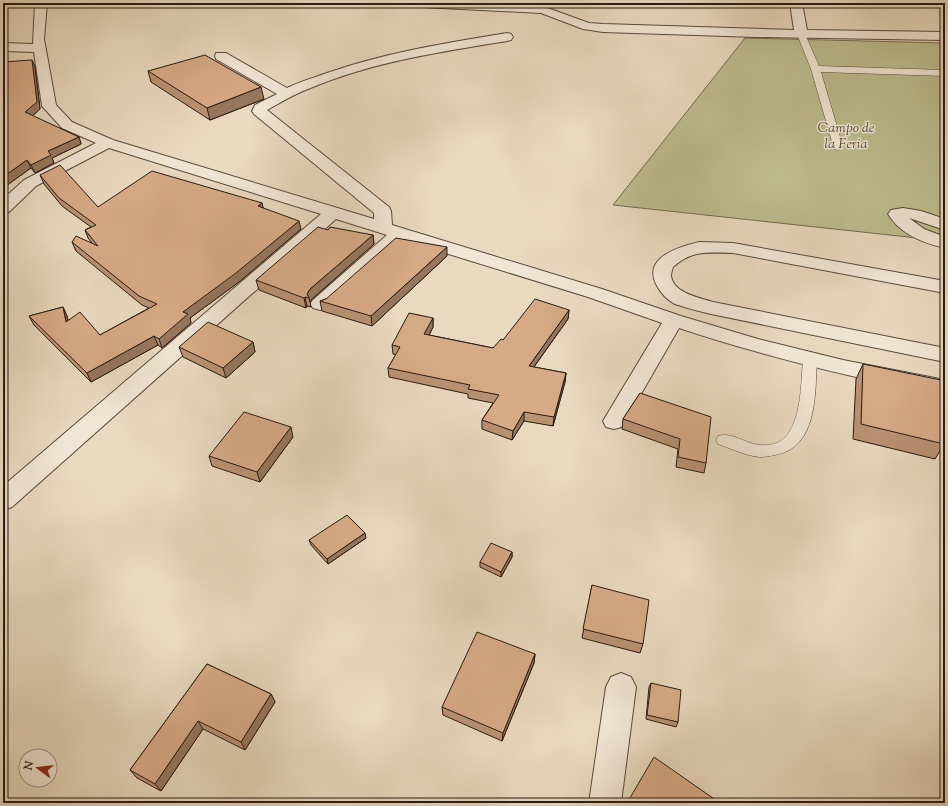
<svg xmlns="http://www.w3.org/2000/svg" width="948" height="806" font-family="'Sorts Mill Goudy',serif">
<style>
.green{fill:#bdbd8e;stroke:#726c50}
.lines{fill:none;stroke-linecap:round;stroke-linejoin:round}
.service-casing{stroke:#584a3d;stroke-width:1}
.minor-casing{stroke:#584a3d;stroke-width:2}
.service{fill:#f1e6d5;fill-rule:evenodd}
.minor{fill:#f1e6d5;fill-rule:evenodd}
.wall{fill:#b99273;stroke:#281b12}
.shaded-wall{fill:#96775e;stroke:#281b12}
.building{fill:#d7aa86;stroke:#281b12}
.labels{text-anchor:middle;stroke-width:3;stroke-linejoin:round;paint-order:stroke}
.far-park-label{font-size:14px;font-style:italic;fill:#554c37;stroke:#f1e6d5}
</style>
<rect width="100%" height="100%" fill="#e9d9bf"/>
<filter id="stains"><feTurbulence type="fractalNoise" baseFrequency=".005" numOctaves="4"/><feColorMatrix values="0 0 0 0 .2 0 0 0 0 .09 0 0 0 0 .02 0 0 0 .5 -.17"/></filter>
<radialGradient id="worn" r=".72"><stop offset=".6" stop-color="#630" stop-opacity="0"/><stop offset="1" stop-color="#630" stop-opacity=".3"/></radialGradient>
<path class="green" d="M745,38L945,43V241L613,205Z"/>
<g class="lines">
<g class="service-casing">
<path id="service" d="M801,31L805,34L819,66L945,70V76L821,72L843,147L838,150L834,149L811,69L797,34Z
M810,355L815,357L817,360C815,393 818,448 775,455C770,456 765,457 760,457C746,456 732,449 718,444L716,440L718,436C730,432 742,441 754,444C803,455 800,391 803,360L805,357Z"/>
</g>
<g class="minor-casing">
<path id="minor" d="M35,3H47L44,39L56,105L72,122L113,140L374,219V213L254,114L252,111L255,105L277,94L216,59L215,56L216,53H226L287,88C301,81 316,77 330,72C388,52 447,43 507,33L511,34L513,37L511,40L507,41C440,52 371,62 308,89C294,94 280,103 267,110L389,207L391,211L392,225L602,289L681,316L758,339L843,360L945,380V396C855,378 766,357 679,328L622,427L614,429L606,427L603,421L662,323L588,297L403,240L327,308L320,310L313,308L310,304L313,300L387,235L336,219L12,507L3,510V486L321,214L109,148L36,186L9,212L3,213V199L24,180L96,143L62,128L42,106L34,52L3,51V43L33,44Z
M396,3H472L542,6L589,23L603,24L794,30L790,3H802L807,30L945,32V40L756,37L603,32L583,29L541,13L402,6L398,5Z
M903,208L921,211L945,219V230L909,218L924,229L945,237V248C923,243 900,234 888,214L891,210Z
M699,242L733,243L945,281V293L733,253C707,253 694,249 673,267C672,270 671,274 671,276C673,293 700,298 713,302L945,348V362L711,314C699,311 686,308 675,304C667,300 660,292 656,284C643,257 679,247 699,242Z
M621,673L631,677L636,687L621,803H589L606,687L611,677Z"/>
</g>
<use href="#service" class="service"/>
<use href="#minor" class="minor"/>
</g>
<path class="wall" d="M32,60L35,67L40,109L32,116L79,137L81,144L52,158L54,163L35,173L31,168L3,188Z
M148,71L264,99L210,120L151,82Z
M40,175L98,207L262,203L263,208L301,229L239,282L190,318L191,323L162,348L158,345L91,382L34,325L29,316L63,307L67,316L68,320L100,335L149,308L142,305L76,251L72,242L92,243L88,238L85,230L91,227L62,206L44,184Z
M328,230L373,235L374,244L312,299L310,302L311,307L307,306L306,308L259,290L256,280Z
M447,256L372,326L322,311L320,301Z
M569,310L568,319L534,367L566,373L565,382L553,426L524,421L512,440L482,429V420L493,403L468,398V394L389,377L388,368L396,355L393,354L392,345L433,318V327L429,335L493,348L503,340Z
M253,342L255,352L226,378L183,357L179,347Z
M863,364L944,444L935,459L853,439L856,379Z
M640,393L706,463L704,473L676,467L678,449L622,429L623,419Z
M293,437L260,482L212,466L209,456Z
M366,538L328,564L311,545L309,540Z
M512,552V557L501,577L480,567V562Z
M592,585L643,644L640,653L582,638Z
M535,654L534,663L502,741L443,715L442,707Z
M207,664L271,694L275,702L245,750L203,729L161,791L137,778L130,770Z
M651,683L678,722L676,727L646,719L649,687Z"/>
<path class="shaded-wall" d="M3,46L6,53L3,56Z
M32,60L35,67L40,109L28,120L25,112Z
M261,87L264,99L210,120L207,108Z
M79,137L81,144L52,158L54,163L35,173L31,165L48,151Z
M27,160L31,168L3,188V177Z
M262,203L264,212L258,206Z
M299,221L301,229L239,282L190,318L191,323L162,348L159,339L183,312Z
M373,235L374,244L312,299L310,302L309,298L307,294L310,289Z
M447,247V256L372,326L371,316Z
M305,297L307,306L306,308L304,298Z
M63,307L67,316L70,331L66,322Z
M569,310L568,319L528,375L529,366Z
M433,318V327L425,343L424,334Z
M154,336L158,345L91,382L87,373Z
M253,342L255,352L226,378L223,368Z
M566,373L565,382L553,426L554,417Z
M524,412V421L512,440L513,431Z
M291,427L293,437L260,482L257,472Z
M365,533L366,538L328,564L327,559Z
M512,552V557L501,577V572Z
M535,654L534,663L502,741L503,733Z
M271,694L275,702L245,750L241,742Z
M198,721L203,729L161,791L155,784Z"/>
<path class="building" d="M205,55L261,87L207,108L148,71Z
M32,60L37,102L25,112L79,137L48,151L51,155L31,165L27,160L3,177V62Z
M60,165L98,207L152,171L262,203L258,206L299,221L236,273L183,312L188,314L159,339L154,336L87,373L29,316L63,307L66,322L80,312L100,335L157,304L139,296L72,242L76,236L98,246L85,230L96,225L59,198L40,175Z
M318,227L328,230L330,227L373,235L310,289L307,294L309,298L305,297L304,298L256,280Z
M396,238L447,247L371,316L320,301L326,299Z
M535,299L569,310L529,366L566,373L554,417L524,412L513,431L482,420L499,395L468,389L470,385L388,368L400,347L392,345L409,313L433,318L424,334L493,348L501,339L503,340Z
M208,322L253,342L223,368L179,347Z
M863,364L941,380L944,444L861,424Z
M640,393L711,417L706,463L678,457L680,439L623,419Z
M244,412L291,427L257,472L209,456Z
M347,515L365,533L327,559L309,540Z
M491,543L512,552L501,572L480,562Z
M592,585L649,600L643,644L583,629Z
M477,632L535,654L503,733L442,707Z
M207,664L271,694L241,742L198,721L155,784L130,770Z
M651,683L681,690L678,722L647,715Z
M654,757L720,803H627Z"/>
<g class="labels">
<g class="far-park-label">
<text x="846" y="132">Campo de<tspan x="846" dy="16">la Feria</tspan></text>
</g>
</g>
<rect width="948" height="806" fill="none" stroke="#e9d9bf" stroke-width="16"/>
<rect x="4" y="4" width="940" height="798" fill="none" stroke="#281b12" stroke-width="2"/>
<rect x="8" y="8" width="932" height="790" fill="none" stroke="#281b12"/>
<g transform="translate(38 768) rotate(285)"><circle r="19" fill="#f1e6d5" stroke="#a19587"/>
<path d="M0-3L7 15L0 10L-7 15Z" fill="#8f2418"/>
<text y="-6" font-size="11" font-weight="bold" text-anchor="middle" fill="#281b12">N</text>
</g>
<rect width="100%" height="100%" filter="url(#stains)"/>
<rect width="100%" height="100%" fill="url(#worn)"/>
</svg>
